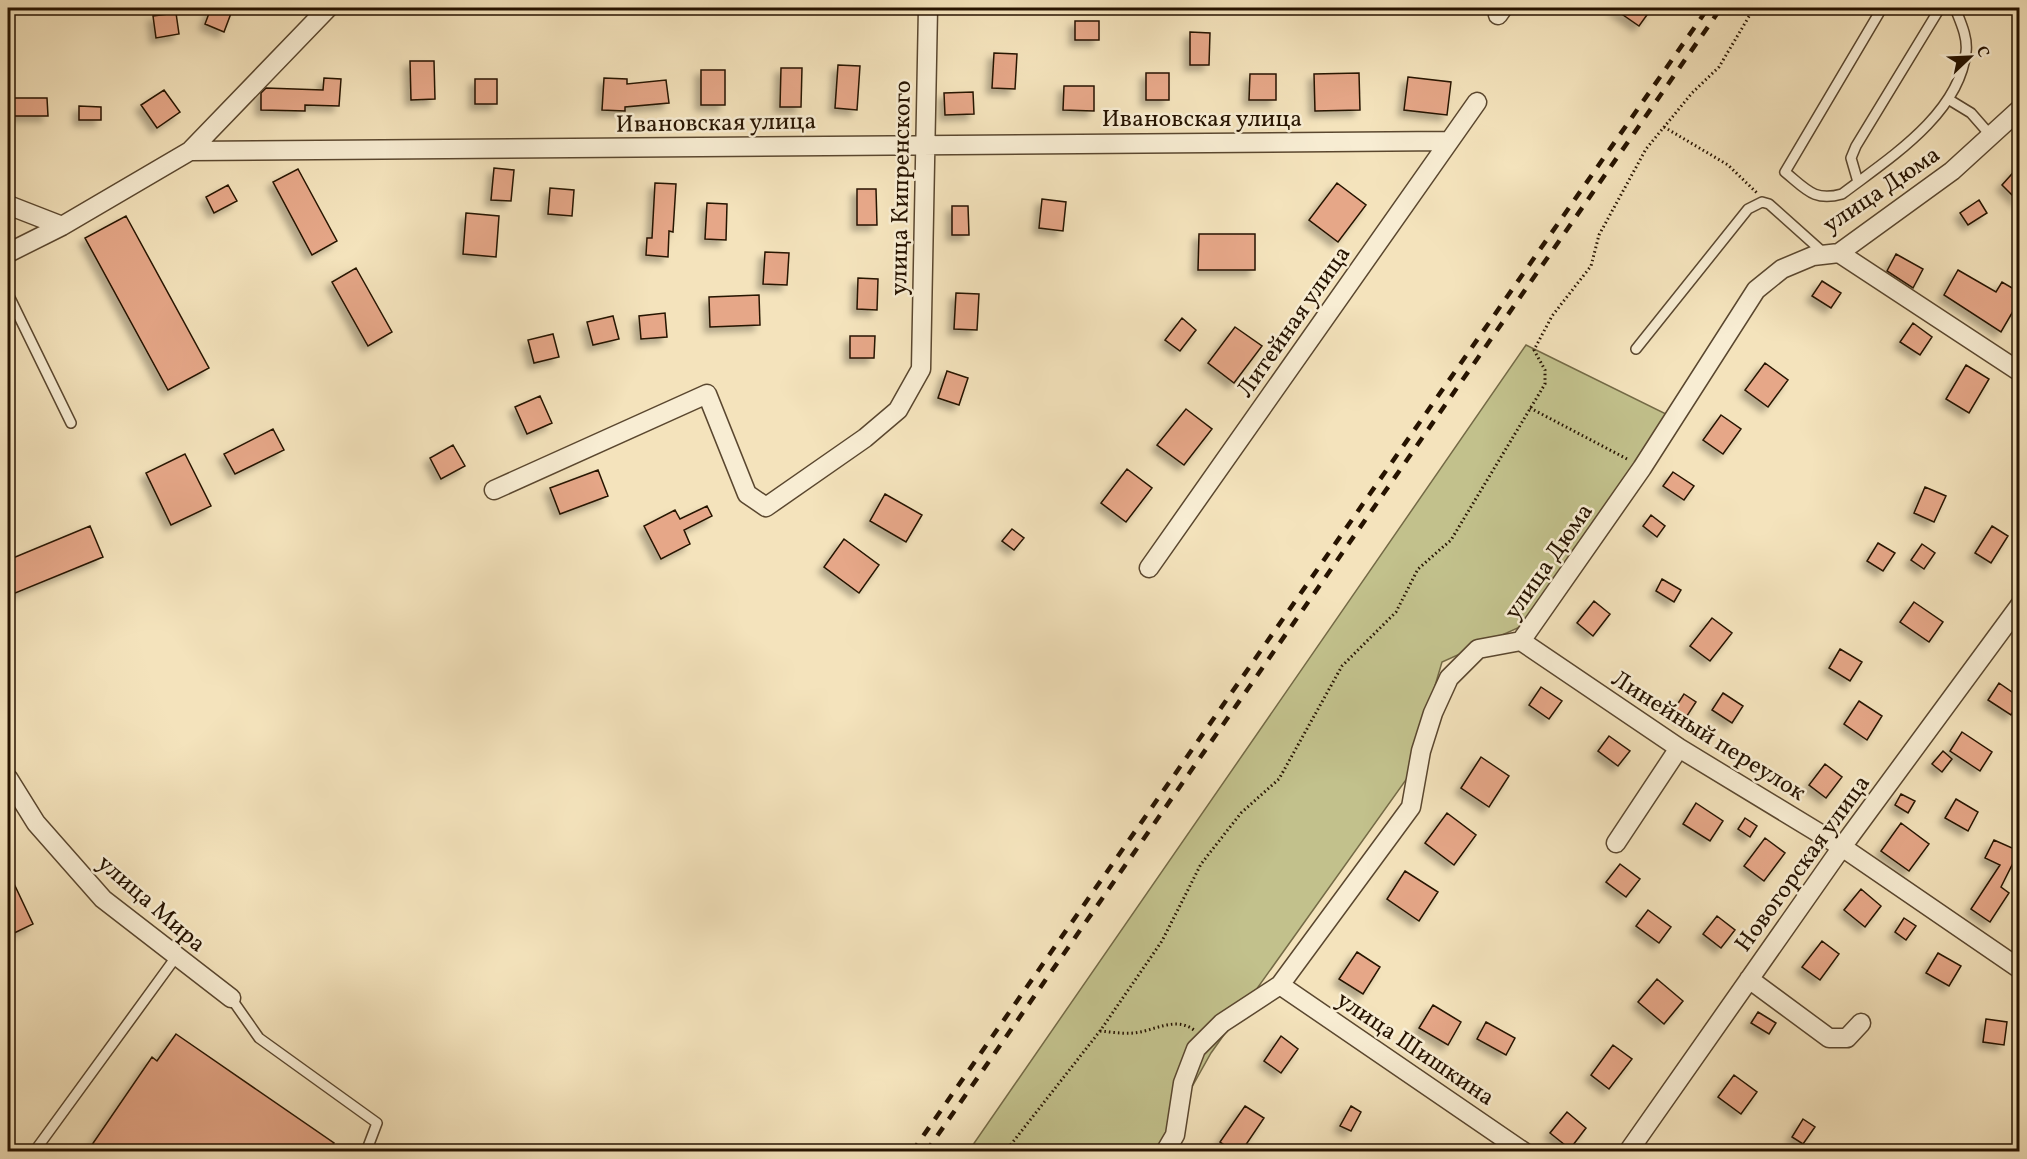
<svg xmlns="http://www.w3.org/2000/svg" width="2027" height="1159" font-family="Vollkorn,serif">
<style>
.green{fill:#c2c18c;stroke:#746a46;stroke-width:1.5}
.building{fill:#e6a788;stroke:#261300;stroke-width:1.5;filter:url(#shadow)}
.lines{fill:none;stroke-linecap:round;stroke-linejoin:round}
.lane-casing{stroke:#5a472f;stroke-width:12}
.street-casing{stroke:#5a472f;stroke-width:21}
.path{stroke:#261300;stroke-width:3;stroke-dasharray:1.5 3;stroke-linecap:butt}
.lane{stroke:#f8edd3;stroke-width:9}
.street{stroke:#f8edd3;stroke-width:18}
.rail{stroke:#261300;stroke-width:4.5;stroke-dasharray:10 10;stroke-linecap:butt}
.labels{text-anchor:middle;stroke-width:5;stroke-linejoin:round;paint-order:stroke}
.street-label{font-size:24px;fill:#261300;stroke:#f8edd3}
</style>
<defs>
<filter id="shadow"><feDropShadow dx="-5.5" dy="5.5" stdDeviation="3" flood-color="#0004"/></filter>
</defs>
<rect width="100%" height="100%" fill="#f4e3bc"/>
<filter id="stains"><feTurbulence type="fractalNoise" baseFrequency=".00333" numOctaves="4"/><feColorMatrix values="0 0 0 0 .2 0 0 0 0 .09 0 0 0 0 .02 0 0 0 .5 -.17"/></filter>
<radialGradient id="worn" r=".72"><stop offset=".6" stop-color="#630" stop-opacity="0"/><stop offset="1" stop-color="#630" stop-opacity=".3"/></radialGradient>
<path class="green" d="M1526,345L1668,415L1520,627L1442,662L1408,777L1211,1053L1156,1151L968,1152Z"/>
<path class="building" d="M211,8H233L224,32L205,24Z
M1613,8H1652L1639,26Z
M176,13L179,34L156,38L153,16Z
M1075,21H1099V40H1075Z
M1190,32L1210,33L1209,65H1190Z
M994,53L1017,54L1015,89L992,88Z
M410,61H434L435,99L411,100Z
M838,65L860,66L857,110L835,108Z
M781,68H802L801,107H780Z
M701,70H725V105H701Z
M1146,73H1169V100H1146Z
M1359,73L1360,110L1315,111L1314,74Z
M1250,74H1276V100H1249Z
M1408,77L1451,82L1447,115L1404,110Z
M324,78L341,79L339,106L305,105V111L261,110V93L266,88L323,90Z
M604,78L627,79V84L666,80L669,103L625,107V111L602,110Z
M475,79H497V104H475Z
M1064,86H1094V111L1063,110Z
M164,90L180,112L157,128L141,105Z
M973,92L974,114L945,115L944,93Z
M9,98H47L48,116H9Z
M79,106L101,107V120H79Z
M2019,166V202L2002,185Z
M494,168L514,170L511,201L491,200Z
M298,169L337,241L312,255L273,182Z
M655,183L676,184L673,232L669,231L668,257L646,255L647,238H652Z
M1337,183L1366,205L1338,242L1309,220Z
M228,185L237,201L214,213L206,197Z
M550,188L574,190L572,216L548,214Z
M857,189H876L877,225H857Z
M1042,199L1066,202L1063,231L1039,228Z
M1979,200L1987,213L1968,225L1960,213Z
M707,203L727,204L726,240L705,239Z
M952,206H968L969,235H952Z
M466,213L499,216L496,257L463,254Z
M126,216L209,368L168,390L85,238Z
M1199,234H1255V270H1198Z
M765,252L789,253L787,285L763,284Z
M1896,254L1923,269L1913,288L1887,271Z
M356,268L392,332L368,346L332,282Z
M1958,270L1996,292L2002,282L2019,292V301L2001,332L1944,295Z
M858,278L878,279L877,310L857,309Z
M1822,281L1841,293L1831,308L1812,296Z
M956,293L979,294L977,330L954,329Z
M759,295L760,325L710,327L709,297Z
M665,313L667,337L641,339L639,316Z
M613,316L619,339L593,345L587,322Z
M1182,318L1196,330L1180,351L1165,340Z
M1913,323L1932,337L1920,355L1900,342Z
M1235,327L1262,346L1234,383L1208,363Z
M553,334L559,357L534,363L528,340Z
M850,336H875L874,358H850Z
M1765,363L1788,380L1768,407L1745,390Z
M1966,365L1989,379L1969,413L1946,399Z
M947,371L968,378L959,405L938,398Z
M540,396L552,423L527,434L515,407Z
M1186,409L1212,429L1184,465L1157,445Z
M1721,415L1741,429L1723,454L1703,440Z
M273,429L284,450L235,474L224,454Z
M453,445L465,466L441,479L430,458Z
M185,454L211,506L171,525L146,473Z
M1127,469L1152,488L1126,522L1101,503Z
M598,470L608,496L560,514L550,488Z
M1673,472L1694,486L1684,500L1663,486Z
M1925,487L1946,496L1934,522L1914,513Z
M885,494L922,515L906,542L870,521Z
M707,506L712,516L684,530L690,544L661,559L644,526L675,510L680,519Z
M1651,515L1665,526L1657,537L1643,526Z
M90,526L103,557L8,596V560Z
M1992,526L2008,536L1991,563L1975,553Z
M1012,529L1024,538L1014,550L1002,541Z
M844,539L879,565L859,593L824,567Z
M1878,543L1895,553L1883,571L1867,561Z
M1922,544L1935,553L1924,569L1911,560Z
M1662,579L1681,590L1674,602L1656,591Z
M1594,601L1610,614L1593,636L1577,623Z
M1914,602L1943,622L1929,642L1900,622Z
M1712,618L1732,633L1710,661L1690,646Z
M1840,649L1862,662L1850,681L1829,668Z
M1999,683L2019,697V702L2011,715L1988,700Z
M1541,687L1562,701L1549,719L1529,705Z
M1723,693L1743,706L1732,723L1712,710Z
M1684,694L1696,702L1685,719L1673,711Z
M1859,701L1882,716L1867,740L1844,724Z
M1962,732L1992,752L1980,771L1950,751Z
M1609,736L1630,751L1618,766L1598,751Z
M1943,751L1952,759L1942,772L1932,764Z
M1481,757L1509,776L1489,807L1461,788Z
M1825,764L1842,777L1826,798L1809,785Z
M1901,794L1915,801L1908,813L1895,805Z
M1956,799L1978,812L1968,831L1945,818Z
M1696,803L1723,821L1710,841L1683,824Z
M1447,813L1476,835L1454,865L1425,843Z
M1745,818L1757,826L1750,837L1738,829Z
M1901,823L1929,844L1909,871L1881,851Z
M1765,838L1785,853L1764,881L1744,866Z
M1994,840L2019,851L2001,887L2009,893L1990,922L1971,909L2000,865L1985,858Z
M1620,864L1640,879L1626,897L1606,882Z
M8,871L33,924L8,936Z
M1405,871L1438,892L1419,921L1387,899Z
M1861,889L1881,906L1865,927L1844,910Z
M1648,910L1671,927L1659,943L1636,926Z
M1717,916L1735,930L1721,948L1703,934Z
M1904,918L1916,926L1906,940L1895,932Z
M1822,941L1839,954L1820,980L1802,967Z
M1357,952L1380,967L1363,994L1339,979Z
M1938,953L1961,966L1949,986L1926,973Z
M1657,979L1683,1001L1664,1024L1638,1002Z
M1433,1005L1461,1022L1448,1045L1419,1028Z
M1758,1012L1776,1023L1769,1034L1751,1023Z
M1986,1019L2007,1022L2004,1045L1983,1042Z
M1486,1022L1515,1038L1506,1055L1477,1039Z
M176,1034L334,1143L328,1152H87L152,1057L157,1061Z
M1281,1036L1298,1049L1281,1073L1264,1061Z
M1613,1045L1632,1059L1609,1089L1591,1075Z
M1734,1075L1757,1092L1741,1114L1718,1097Z
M1245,1106L1264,1118L1241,1152H1235L1220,1142Z
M1351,1106L1361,1112L1351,1131L1340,1126Z
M1567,1112L1586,1128L1570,1149L1550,1133Z
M1803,1119L1815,1127L1803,1144L1792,1137Z"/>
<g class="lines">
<g class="lane-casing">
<path id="lane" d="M1882,8L1785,172C1806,189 1814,202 1842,194C1888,159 1959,115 1966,52C1968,37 1960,21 1955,8
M1948,99L1971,113L1992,137
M1858,182L1851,158L1856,146L1940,8
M8,294L71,423
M1636,349L1748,209L1762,202L1769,204L1825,254
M231,998L259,1038L377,1123L366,1152
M34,1152L176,957"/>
</g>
<g class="street-casing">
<path id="street" d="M1498,15L1503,8
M190,151L328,8
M8,205L62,226
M8,253L62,226L190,151L1448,141
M1839,253L2020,372
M494,490L707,394L747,494L766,507L865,438L898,410L921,369L928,8
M1149,568L1477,102
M1521,641L1679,748L1842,847L2020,969
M8,778L36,823L103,899L231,998
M1616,843L1679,748
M1749,979L1829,1038H1847L1861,1023
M1280,985L1524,1152
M1165,1152L1175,1135L1183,1083L1196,1049L1222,1023L1280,985L1411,807L1421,751L1433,713L1449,678L1478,649L1521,641L1642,468L1756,290L1782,269L1813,256L1839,253L1952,171L2020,109
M1628,1152L1842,847L2020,605"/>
</g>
<path class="path" d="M1664,127L1728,165L1757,193
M1530,408L1629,460
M1100,1031C1111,1032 1123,1034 1134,1033C1154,1031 1175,1016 1194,1030
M1005,1152L1100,1031L1162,941L1201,864L1241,813L1279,779L1342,666L1396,612L1418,569L1451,540L1545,384V370L1534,350L1552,316L1591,266L1599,235L1646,149L1692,93L1719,67L1754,8"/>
<use href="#lane" class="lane"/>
<use href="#street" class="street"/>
<path class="rail" d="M912,1152L1708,8
M926,1152L1721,8"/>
</g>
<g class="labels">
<g class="street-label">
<text x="1202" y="126">Ивановская улица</text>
<text transform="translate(716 122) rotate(-1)" y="8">Ивановская улица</text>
<text transform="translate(900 188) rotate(-89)" y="8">улица Кипренского</text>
<text transform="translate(1881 189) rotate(-34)" y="8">улица Дюма</text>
<text transform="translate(1293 321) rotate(-55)" y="8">Литейная улица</text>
<text transform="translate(1548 561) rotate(-55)" y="8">улица Дюма</text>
<text transform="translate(1709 735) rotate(32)" y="8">Линейный переулок</text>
<text transform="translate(1802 863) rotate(-54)" y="8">Новогорская улица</text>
<text transform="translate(152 903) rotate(41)" y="8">улица Мира</text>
<text transform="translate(1416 1048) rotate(34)" y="8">улица Шишкина</text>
</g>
</g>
<rect width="2027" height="1159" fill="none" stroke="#f4e3bc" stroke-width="30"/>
<rect x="9" y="9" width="2009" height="1141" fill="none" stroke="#261300" stroke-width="3"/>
<rect x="15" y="15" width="1997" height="1129" fill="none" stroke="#261300" stroke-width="1.5"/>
<g transform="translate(1970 57) rotate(67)" stroke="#f8edd3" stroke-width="4.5" paint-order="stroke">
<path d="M0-4.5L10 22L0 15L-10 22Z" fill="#261300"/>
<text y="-9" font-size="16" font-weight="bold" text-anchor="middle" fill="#261300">С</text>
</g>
<rect width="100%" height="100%" filter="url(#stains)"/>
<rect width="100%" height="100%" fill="url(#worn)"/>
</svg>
